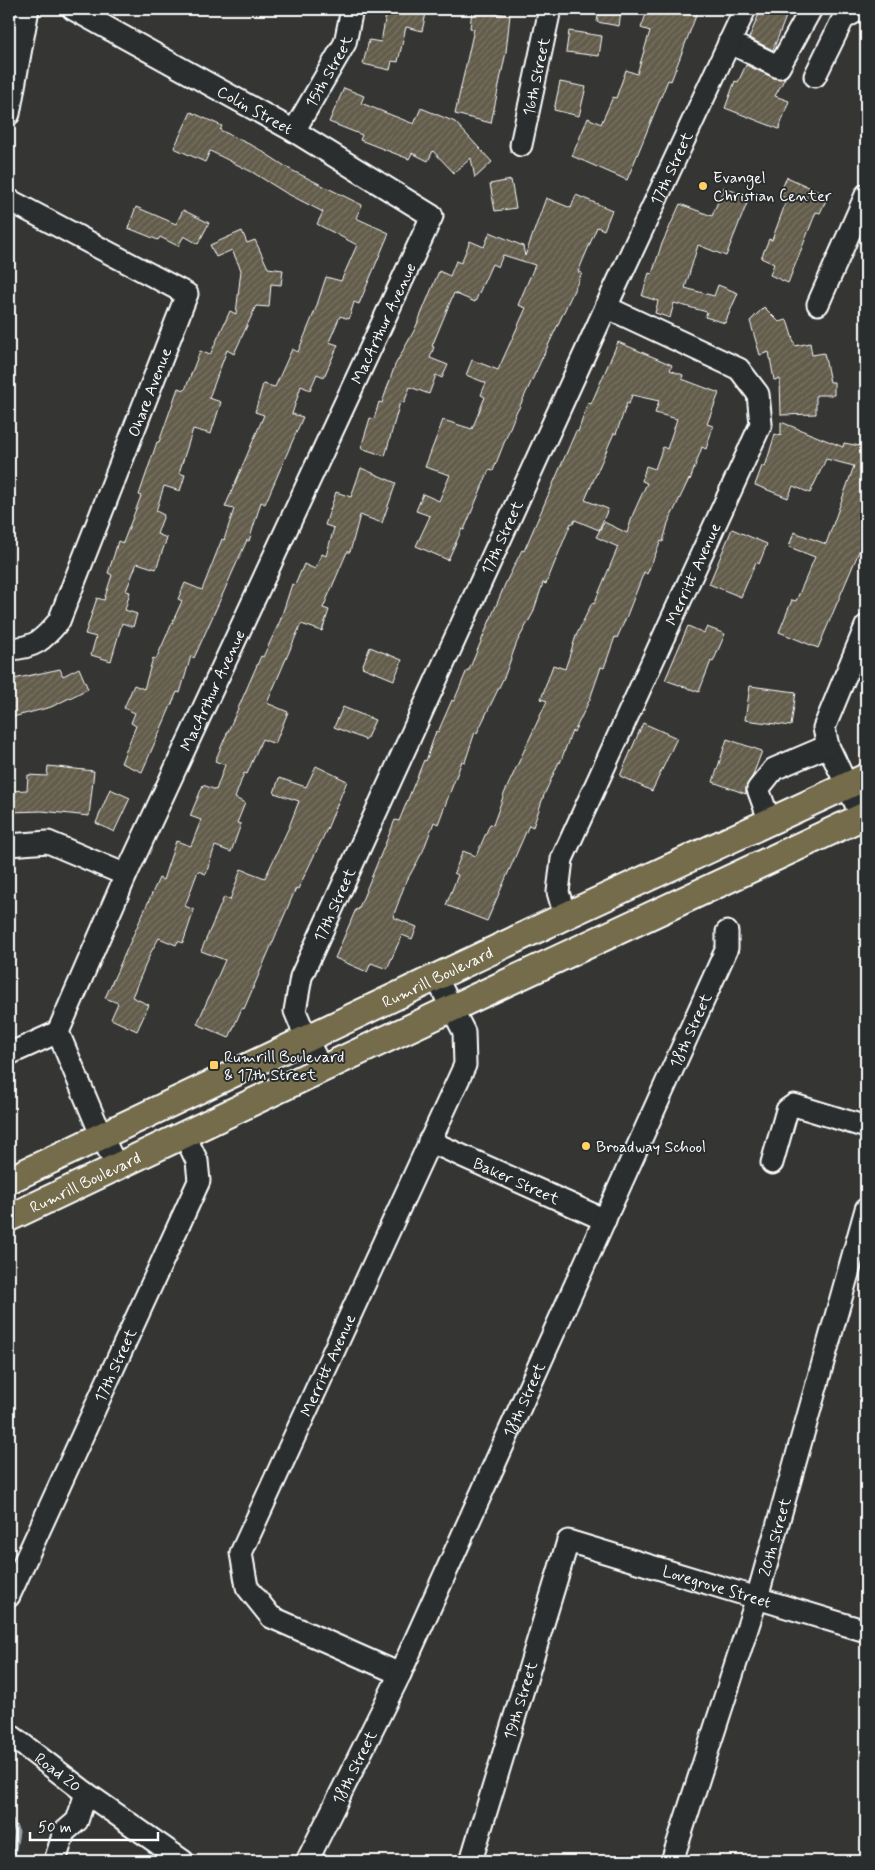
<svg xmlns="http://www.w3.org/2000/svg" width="875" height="1870" font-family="Mynerve,sans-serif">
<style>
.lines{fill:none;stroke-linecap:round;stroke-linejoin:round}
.stream{stroke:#95a3ac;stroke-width:5}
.building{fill:url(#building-hatch);stroke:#fff}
.minor-casing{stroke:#fff;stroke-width:25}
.major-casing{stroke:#fff;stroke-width:30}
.minor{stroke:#2a2d2e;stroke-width:21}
.major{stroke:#746c4b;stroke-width:26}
.poi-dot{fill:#ffd166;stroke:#2a2d2e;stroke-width:2}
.labels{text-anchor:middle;stroke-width:4;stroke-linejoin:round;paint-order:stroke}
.street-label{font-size:16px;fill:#fff;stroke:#2a2d2e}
.poi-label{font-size:16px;fill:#fff;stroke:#2a2d2e;text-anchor:start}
</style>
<defs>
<pattern id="building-hatch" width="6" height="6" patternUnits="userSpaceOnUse" patternTransform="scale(1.25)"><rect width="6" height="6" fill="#625b4b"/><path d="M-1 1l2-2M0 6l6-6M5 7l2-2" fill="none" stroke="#7a7466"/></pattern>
</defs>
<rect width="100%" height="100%" fill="#353634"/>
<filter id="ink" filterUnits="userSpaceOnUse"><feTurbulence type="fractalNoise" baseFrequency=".02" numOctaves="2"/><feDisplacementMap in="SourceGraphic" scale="10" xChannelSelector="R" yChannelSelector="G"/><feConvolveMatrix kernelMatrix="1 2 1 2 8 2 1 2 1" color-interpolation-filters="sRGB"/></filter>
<g filter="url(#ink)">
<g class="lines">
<path class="stream" d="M9,1816L17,1832L12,1861"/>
</g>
<path class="building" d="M387,9H427L422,31L406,27L398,62L392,61L390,70L363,64L369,40L381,42Z
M599,9L621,12L619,26L597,22Z
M648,9H686L697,13L671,81L668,80L627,180L572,156L588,118L601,124L613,97L616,98L626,70L637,74L650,31L641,28Z
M761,9H789L773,50L749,38Z
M472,10L510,15L506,52L491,123L455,114L474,29L470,28Z
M569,31L602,36L599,56L566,52Z
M746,65L774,78H785L775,96L789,101L779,129L725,108L735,81L738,82Z
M560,82L586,87L579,116L554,110Z
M344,88L364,96L361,103L414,124L421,108L455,122L492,162L475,178L471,158L454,173L433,151L428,161L412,153L409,159L360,140L362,135L329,122Z
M191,112L222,126L220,130L257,148L291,170L362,205L356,218L389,233L359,304L354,302L349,319L340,316L329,342L338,345L324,377L317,374L310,390L301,386L292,414L303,417L265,504L261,502L249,541L247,540L194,658L191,656L180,693L177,692L142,772L121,763L136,726L131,723L135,713L124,708L134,685L144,689L153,658L156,659L182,601L178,599L185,583L202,590L222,539L224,540L234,509L225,507L264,415L255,412L263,384L275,387L292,349L298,352L316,308L326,277L341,281L357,245L317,224L323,212L286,193L252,172L210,151L205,162L174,148Z
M787,177L828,196L820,213L816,212L788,283L770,275L774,264L761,258L769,239L772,240L787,199L779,195Z
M511,180L516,208L495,211L490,184Z
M724,187L749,198L726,256L698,245L685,288L714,296L718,285L738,293L725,323L705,317L707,312L674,303L670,318L655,313L658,301L642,296L649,273L652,274L661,246L680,204L712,216Z
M576,195L612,210L604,230L597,227L578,272L582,273L518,410H517L493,471L489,470L464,530L462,529L448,560L416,546L430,516L416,511L423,494L439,501L450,475L425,467L443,420L472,429L485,397L481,395L486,383L466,375L472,360L498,370L526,308L518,305L535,265L503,255L498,267L492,264L475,302L454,293L432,346L434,347L430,358L448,365L442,378L436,375L429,394L410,387L404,403L400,402L385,456L361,448L370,418L374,419L379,402L382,403L395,365L415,329L439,271L450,276L456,261L461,263L470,241L484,247L490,232L523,246L525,256L546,198L571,208Z
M136,207L176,224L183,210L209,223L198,244L184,236L178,246L160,237L158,240L128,228Z
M242,231L247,243L255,240L268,268L283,270L281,285L271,284L269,307L256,306L234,354L227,350L209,398L221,402L211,434L193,429L179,473L185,475L180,491L164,486L156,511L164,515L157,534L167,538L156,569L137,563L126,591L130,592L125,610L137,614L133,627L122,623L111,661L91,655L96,637L85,634L97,598L104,600L112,575L108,573L114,555L118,541L123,543L141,496L139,495L157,442H159L178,388L185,390L200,351L210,355L230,311L236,314L241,270L232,250L216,257L210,245Z
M764,307L779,322L787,320L795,346L810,343L812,355L824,353L830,382H834V395H816V414L781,415L780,379L774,380L769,352L760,355L750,321Z
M618,342L672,365L670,370L683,375L682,379L719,393L707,424L713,426L706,449L702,447L690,480L689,479L668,523L663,542L661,541L647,574L644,572L626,618L617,638L615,637L604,668L601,667L590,699L574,732L572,731L560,763L559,762L544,795L533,827L529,825L487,921L446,905L458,875L454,873L463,851L476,856L490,824L493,825L504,794L547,701L541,699L553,665L565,669L576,636L592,603L594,604L618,547L596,537L604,522L627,533L633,514L647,483L642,481L646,466L655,469L663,447L667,449L677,419L655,413L659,401L632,395L629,404L627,403L616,434L614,433L585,500L608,509L599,530L575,520L573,524L571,523L546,584L543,583L533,613L517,642L505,675L477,733L475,732L465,762L462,761L438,824L434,822L423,851L405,884L393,917L417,927L412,939L402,935L387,969L371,963L367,972L335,958L356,909L358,910L395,820L399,821L424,760L426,761L436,731L438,732L452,700L454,701L467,670H469L506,582L522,550L524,551L576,431L578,432L588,403L591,404Z
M781,422L843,447L844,443L860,446L863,435L866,436V535L818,648L779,632L792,600L796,601L815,557L789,547L794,532L826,544L854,466L826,459L810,493L793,486L788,498L755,485L762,466L765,467L775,434L781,436Z
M361,468L396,483L382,523L360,515L350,552H347L323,608L329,610L322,631L301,624L267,703L288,712L275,744L262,739L247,774L244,773L235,798L245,803L237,823L241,824L231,852L215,846L206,874L198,871L185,906L194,910L183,943L178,941L176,945L159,938L151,952L132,997L149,1005L137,1031L111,1019L118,1003L105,998L159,878L163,880L176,841L191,846L201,820L190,816L203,785L216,790L225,765L215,761L261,656L263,657L280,621L292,584L295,585L304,564L315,569L322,554L326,556L334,528L325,525L336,492L351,497Z
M732,529L767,544L759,564L756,562L741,597L709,584Z
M688,626L704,633L707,627L725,634L713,662L711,661L699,692L665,680Z
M370,647L402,660L394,680L362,667Z
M79,668L88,689L51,707L9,718V680L60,669L63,676Z
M750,686L796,692L791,726L745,720Z
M343,707L375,720L366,740L334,727Z
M643,723L677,738L652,791L620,776Z
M727,739L762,751L753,775L746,787V794L713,782Z
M48,766L94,771L89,816L42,811L9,812V791L27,790L28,775L47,776Z
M316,766L347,781L327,829L298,889L296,888L244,1009L242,1008L229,1038L197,1024L225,960L201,951L224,897L230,900L241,869L265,878L289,827L299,801L274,793L279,778L306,787Z
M110,789L130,798L114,832L96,823Z"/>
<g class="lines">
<g class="minor-casing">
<g id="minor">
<path id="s1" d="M73,9L294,131L432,216L126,875L58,1032L102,1137L117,1167"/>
<path d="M729,42L779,67L811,9"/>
<path d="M815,76L843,19L860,9"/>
<path d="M9,114L28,9"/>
<path id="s2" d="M294,131L345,43L352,9"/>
<path id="s3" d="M521,145L550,9"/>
<path d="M9,200L187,294L59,621C43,640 35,648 9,649"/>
<path d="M818,304L866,195"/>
<path d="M862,817L828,746L824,728L866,626"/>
<path d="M770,822L758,789L774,769L828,746"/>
<path d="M9,845L48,842L126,875"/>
<path id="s4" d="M565,916L558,892L562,859L761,424L758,394L739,369L606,307"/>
<path d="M9,1054L58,1032"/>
<path id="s5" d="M322,1069L307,1040L295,1011L301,977L606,307L745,9"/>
<path id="s6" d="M429,1141L605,1220"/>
<path d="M772,1163L787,1110L794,1105L866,1127"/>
<path id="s7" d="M9,1596L199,1181L197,1161L184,1134"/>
<path id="s8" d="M400,1674L271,1617L247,1587L241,1553L465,1065L464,1032L437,979"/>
<path id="s9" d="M9,1734L86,1793L183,1861"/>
<path d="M55,1861L64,1832L77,1821L86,1793"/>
<path id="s10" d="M307,1861L400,1674L727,948V932"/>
<path id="s11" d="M471,1861L568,1541L866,1631"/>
<path id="s12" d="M672,1861L757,1598L866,1209"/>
</g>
</g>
<g class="major-casing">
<g id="major">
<path id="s13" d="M9,1180L565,916L866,777"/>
<path id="s14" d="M9,1218L322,1069L866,815"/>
</g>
</g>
<use href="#minor" class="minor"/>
<use href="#major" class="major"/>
</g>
</g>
<g class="poi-dot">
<circle cx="703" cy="186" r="5"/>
<rect x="209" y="1060" width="10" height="10" rx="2.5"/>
<circle cx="586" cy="1146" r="5"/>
</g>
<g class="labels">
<g class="street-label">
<text dy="6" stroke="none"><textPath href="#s2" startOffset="69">15th Street</textPath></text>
<text dy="6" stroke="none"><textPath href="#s3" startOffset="70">16th Street</textPath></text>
<text dy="6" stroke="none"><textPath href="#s1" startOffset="208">Colin Street</textPath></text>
<text dy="6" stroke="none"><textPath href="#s5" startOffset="988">17th Street</textPath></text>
<text transform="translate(383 323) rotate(-65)" y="6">MacArthur Avenue</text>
<text transform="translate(149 392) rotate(-69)" y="6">Ohare Avenue</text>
<text dy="6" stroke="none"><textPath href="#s5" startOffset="582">17th Street</textPath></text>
<text dy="6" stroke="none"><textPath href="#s4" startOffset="372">Merritt Avenue</textPath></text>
<text transform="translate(212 690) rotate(-65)" y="6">MacArthur Avenue</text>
<text dy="6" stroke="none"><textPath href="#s5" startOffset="178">17th Street</textPath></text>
<text dy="6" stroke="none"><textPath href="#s13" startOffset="474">Rumrill Boulevard</textPath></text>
<text dy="6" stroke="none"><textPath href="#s10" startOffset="915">18th Street</textPath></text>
<text dy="6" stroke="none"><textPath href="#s6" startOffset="96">Baker Street</textPath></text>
<text dy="6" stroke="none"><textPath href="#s14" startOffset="84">Rumrill Boulevard</textPath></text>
<text dy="6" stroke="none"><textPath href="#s8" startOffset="421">Merritt Avenue</textPath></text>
<text dy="6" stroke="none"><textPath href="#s7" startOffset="254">17th Street</textPath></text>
<text dy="6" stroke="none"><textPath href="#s10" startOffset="510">18th Street</textPath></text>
<text dy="6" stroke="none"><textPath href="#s12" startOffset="340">20th Street</textPath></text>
<text dy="6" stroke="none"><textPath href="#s11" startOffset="490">Lovegrove Street</textPath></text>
<text dy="6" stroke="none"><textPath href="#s11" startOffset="168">19th Street</textPath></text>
<text dy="6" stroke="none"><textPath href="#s10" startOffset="105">18th Street</textPath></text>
<text dy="6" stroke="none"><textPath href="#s9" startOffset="62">Road 20</textPath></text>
</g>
<g class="poi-label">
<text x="713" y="183">Evangel<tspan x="713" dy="18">Christian Center</tspan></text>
<text x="224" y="1062">Rumrill Boulevard<tspan x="224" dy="18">&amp; 17th Street</tspan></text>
<text x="596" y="1152">Broadway School</text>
</g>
</g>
<rect width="875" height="1870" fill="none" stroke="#2a2d2e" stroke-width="30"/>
<rect x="15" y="15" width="845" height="1840" fill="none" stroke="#fff" stroke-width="2" filter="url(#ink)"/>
<path d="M30 1832v8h128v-8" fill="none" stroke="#ffffff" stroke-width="2.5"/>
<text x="38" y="1832" font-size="15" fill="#ffffff" stroke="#2a2d2e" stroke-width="4" paint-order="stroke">50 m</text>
</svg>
